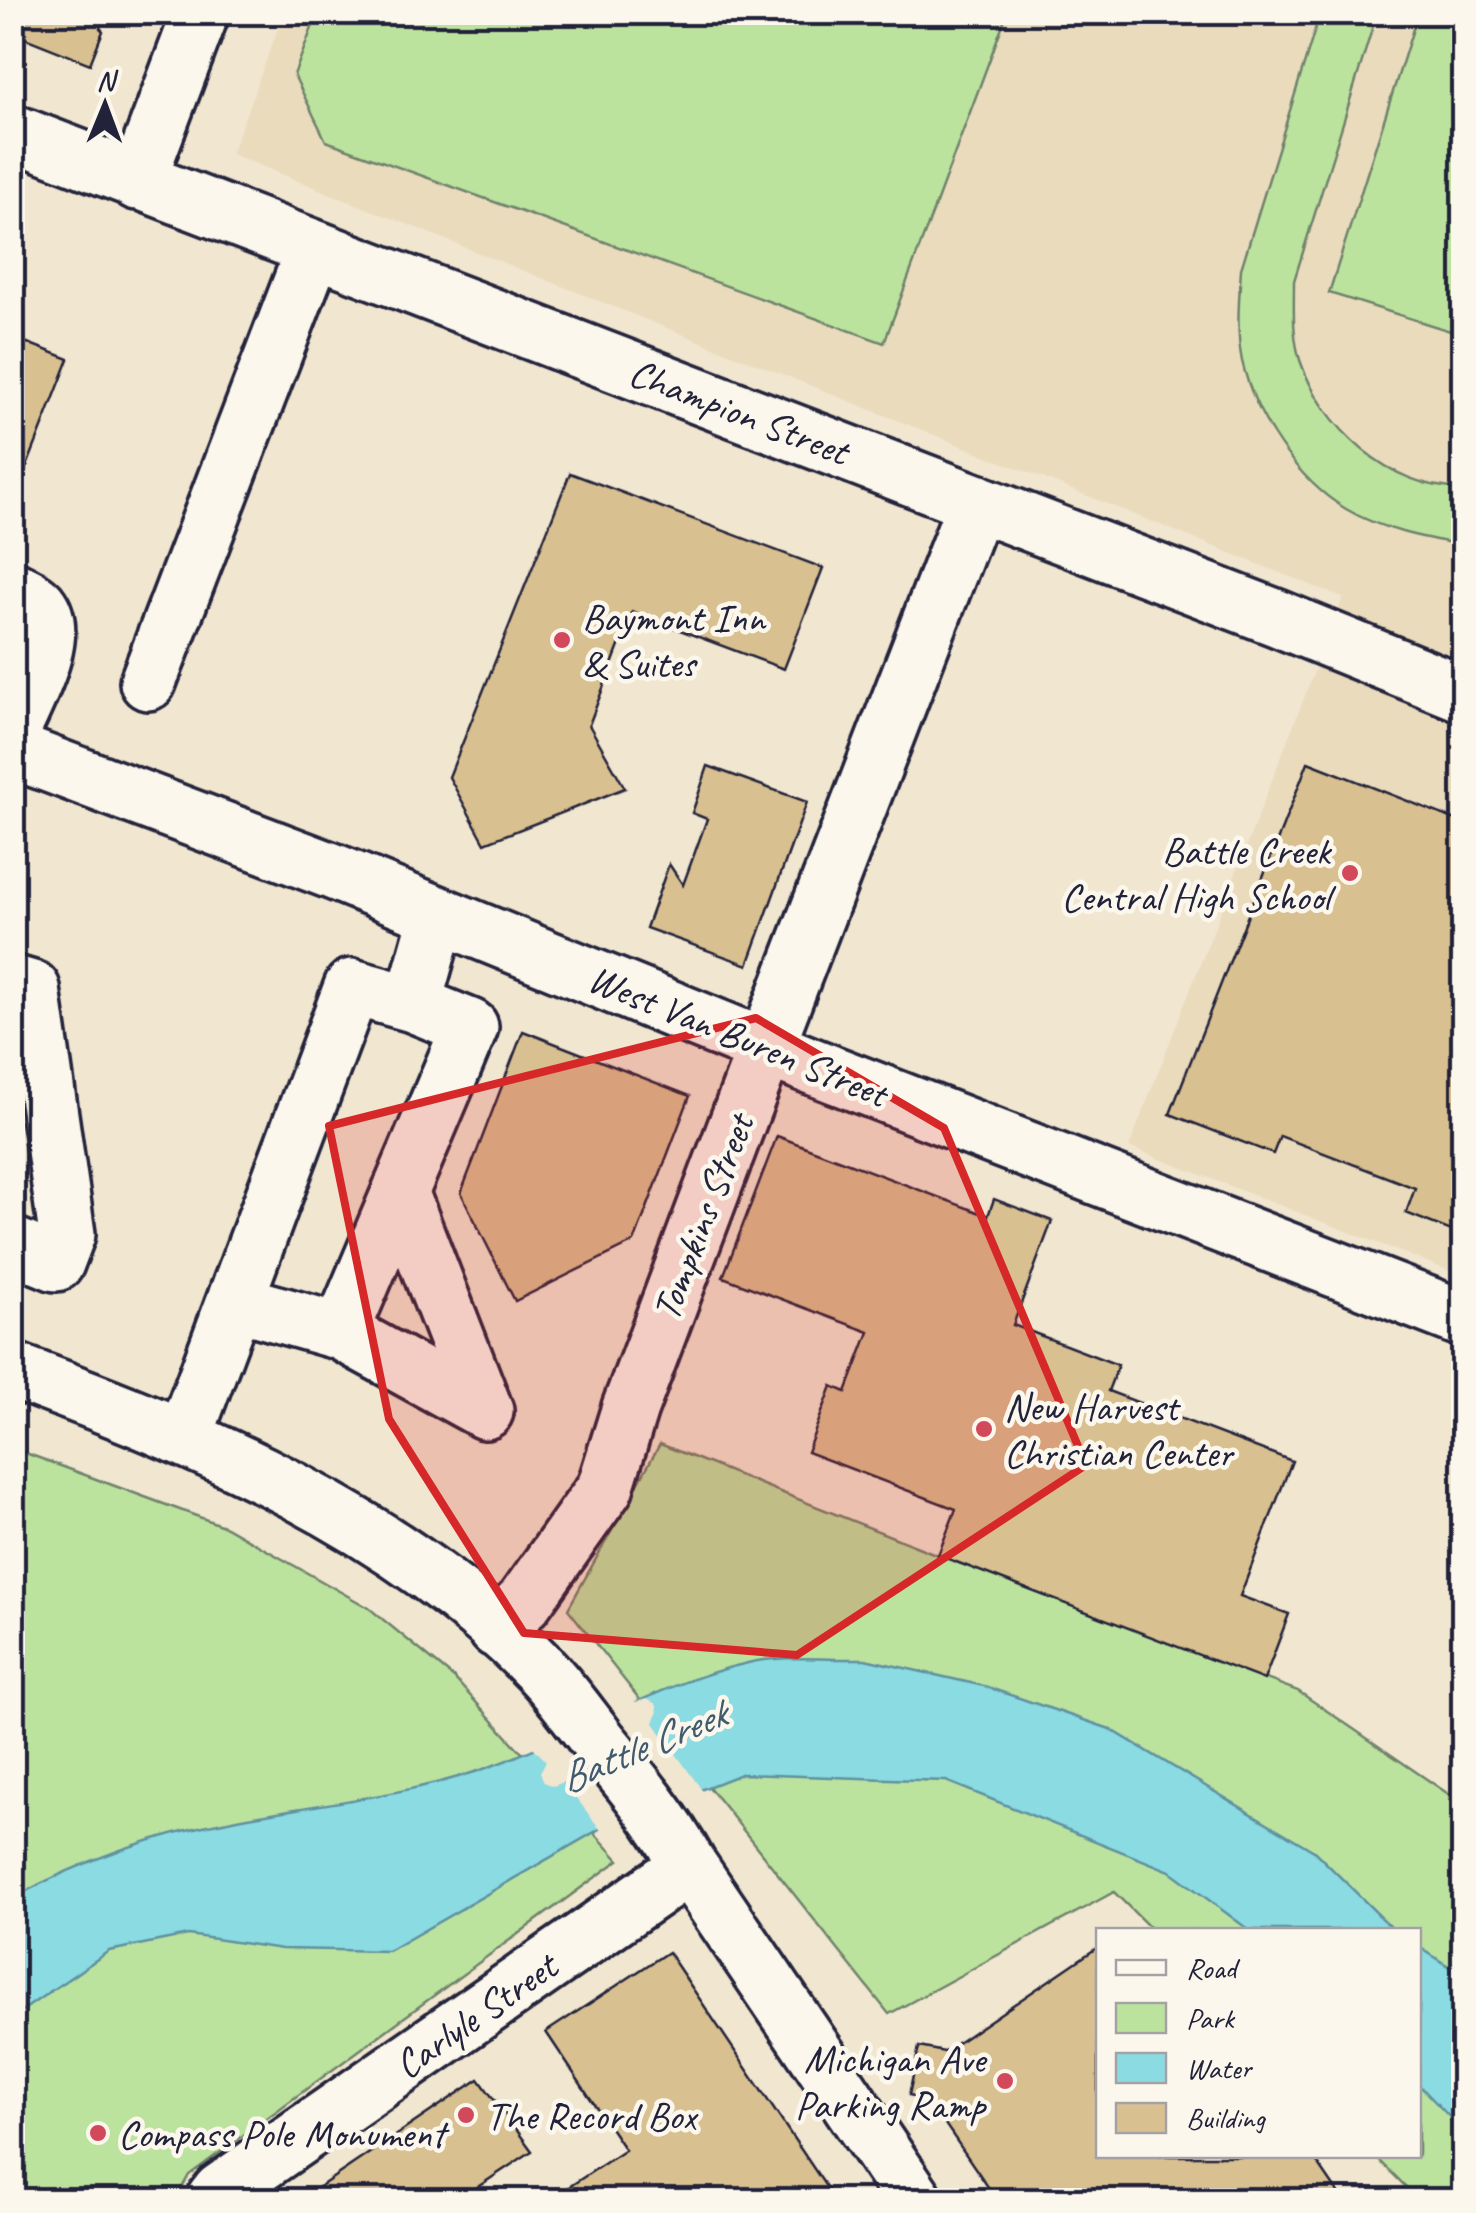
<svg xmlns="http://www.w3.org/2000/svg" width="1476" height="2213" font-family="Caveat,sans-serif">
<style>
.built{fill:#eadbbd}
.green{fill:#bce39e;stroke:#6f826c;stroke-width:2.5}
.water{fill:#8adbe2;stroke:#60919f;stroke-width:2.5}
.pier{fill:#f1e6d0}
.building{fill:#d9c090;stroke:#22223b;stroke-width:2.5}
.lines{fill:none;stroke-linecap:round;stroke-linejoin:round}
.minor-casing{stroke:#22223b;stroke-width:62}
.minor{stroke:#fbf7ec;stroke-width:55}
.marked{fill:#d62828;fill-opacity:0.2;stroke:#d62828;stroke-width:8;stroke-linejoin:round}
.poi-dot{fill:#d1495b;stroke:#fbf7ec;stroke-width:4}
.labels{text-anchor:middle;stroke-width:9;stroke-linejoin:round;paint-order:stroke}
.street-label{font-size:40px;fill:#22223b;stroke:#fbf7ec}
.poi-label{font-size:40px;fill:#22223b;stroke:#fbf7ec;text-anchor:start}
.water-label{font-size:42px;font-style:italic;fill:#415a6d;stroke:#fbf7ec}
</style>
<rect width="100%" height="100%" fill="#f1e6d0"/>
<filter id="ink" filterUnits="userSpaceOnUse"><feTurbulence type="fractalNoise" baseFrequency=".01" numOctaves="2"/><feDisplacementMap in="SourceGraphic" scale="20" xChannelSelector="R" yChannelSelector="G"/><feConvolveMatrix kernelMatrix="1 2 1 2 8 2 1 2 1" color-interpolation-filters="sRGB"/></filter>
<g filter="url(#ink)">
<path class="built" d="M284,13H1463V1276L1129,1147L1343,598L231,154Z"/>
<path class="green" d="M318,12H1007V13L884,343L326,141L294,75Z
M1320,13H1377L1294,281C1294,307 1292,335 1300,360C1322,426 1390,490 1463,488V545C1424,538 1381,530 1346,509C1297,480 1255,417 1242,361C1236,332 1239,299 1241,269Z
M1418,13H1463V335L1329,293Z
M660,1444L938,1555L1298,1691L1463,1804V2200H1419L1375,2156H1418V1930H1152L1114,1892L889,2014L568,1609Z
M12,1448L226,1527L369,1608L454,1678L619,1860L189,2175L175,2200H13Z"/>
<path class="water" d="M865,1659L984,1686L1110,1729L1314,1851L1394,1930H1249L1170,1871L946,1781L741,1774L600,1829L388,1951L282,1949L188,1935L109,1951L13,2017V1898C81,1861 156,1834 233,1820C314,1804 399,1797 478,1771C571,1739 655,1683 752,1662C785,1655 831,1660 865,1659Z
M1419,1947L1463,1975V2131L1419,2085Z"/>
<path class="pier" d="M632,1699L635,1702L647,1699L656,1704L658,1711L654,1723L704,1793L603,1833L564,1782L553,1786L544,1782L540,1772L546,1761L529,1743Z"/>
<path class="building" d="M12,12H106L100,28L103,31L90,64L12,33Z
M12,337L69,359L15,497H12Z
M570,473L823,568L784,669L632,612L589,725L625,788L485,843L449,777Z
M1308,762L1464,823V1236L1406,1213L1415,1188L1280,1136L1273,1154L1170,1114Z
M708,766L807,802L748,965L646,928L669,864L683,885L707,819L692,813Z
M523,1031L690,1096L634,1242L515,1301L461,1193Z
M777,1136L988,1216L994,1199L1052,1221L1013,1325L1118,1365L1108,1391L1292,1461L1240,1596L1289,1614L1264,1680L938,1555L956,1509L807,1452L832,1386L846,1392L869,1332L723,1277Z
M1098,1947V2156H1313L1343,2200H997L928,2099L909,2095L919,2047L944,2052Z
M668,1952L835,2200H549L625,2150L546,2032Z
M479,2079L532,2151L458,2200H300Z"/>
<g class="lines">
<g class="minor-casing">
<path id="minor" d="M12,132L1277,618L1464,694
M137,182L201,12
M12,588C21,593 33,598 39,605C63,635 25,700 12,731
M148,682L314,249
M12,750L332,871L804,1063L1464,1319
M12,983L32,989L67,1234L56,1263L12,1245
M235,1302L341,1332L470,1027L413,1004
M341,1332L485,1411L400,1192
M12,1370C203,1441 393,1519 538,1667C561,1690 580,1718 600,1743C633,1783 664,1821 689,1866L915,2200
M184,1437L352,987L413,1004L438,915
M497,1630L524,1602L605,1488L630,1408L766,1047L976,502
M214,2200L221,2191L689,1866"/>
</g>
<use href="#minor" class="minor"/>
</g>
</g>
<path class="marked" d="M756,1018L944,1128L1086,1465L797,1655L524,1633L389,1419L329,1126Z"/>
<g class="poi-dot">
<circle cx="562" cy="640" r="10"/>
<circle cx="1350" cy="873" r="10"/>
<circle cx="984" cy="1429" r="10"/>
<circle cx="1005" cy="2081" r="10"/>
<circle cx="466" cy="2115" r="10"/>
<circle cx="98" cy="2133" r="10"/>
</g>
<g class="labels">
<g class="street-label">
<text transform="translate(739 411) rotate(21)" y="14">Champion Street</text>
<text transform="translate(738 1035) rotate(22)" y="14">West Van Buren Street</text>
<text transform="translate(702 1217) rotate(-69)" y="14">Tompkins Street</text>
<text transform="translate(475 2015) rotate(-35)" y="14">Carlyle Street</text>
</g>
<g class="poi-label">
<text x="582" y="631">Baymont Inn<tspan x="582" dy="46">&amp; Suites</tspan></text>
<text x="1330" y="864" text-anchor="end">Battle Creek<tspan x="1330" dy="46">Central High School</tspan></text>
<text x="1004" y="1420">New Harvest<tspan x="1004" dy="46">Christian Center</tspan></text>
<text x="985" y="2072" text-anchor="end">Michigan Ave<tspan x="985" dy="46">Parking Ramp</tspan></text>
<text x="486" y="2129">The Record Box</text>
<text x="118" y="2147">Compass Pole Monument</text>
</g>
<g class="water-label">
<text transform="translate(642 1745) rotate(-23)" y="15">Battle Creek</text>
</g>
</g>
<rect width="1476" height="2213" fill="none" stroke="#fbf7ec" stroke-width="50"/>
<rect x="25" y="25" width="1426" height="2163" fill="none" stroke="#22223b" stroke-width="4" filter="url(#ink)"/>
<rect x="1096" y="1928" width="325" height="230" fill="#fbf7ec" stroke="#a4a2a5" stroke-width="2.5"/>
<rect x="1116" y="1960" width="50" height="15" fill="#fbf7ec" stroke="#a4a2a5" stroke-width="2.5"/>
<text x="1186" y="1978" font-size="30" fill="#22223b">Road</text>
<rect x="1116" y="2003" width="50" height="30" fill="#bce39e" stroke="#a4a2a5" stroke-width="2.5"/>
<text x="1186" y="2028" font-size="30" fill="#22223b">Park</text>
<rect x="1116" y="2053" width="50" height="30" fill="#8adbe2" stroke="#a4a2a5" stroke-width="2.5"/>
<text x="1186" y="2078" font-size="30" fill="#22223b">Water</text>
<rect x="1116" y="2103" width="50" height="30" fill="#d9c090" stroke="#a4a2a5" stroke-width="2.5"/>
<text x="1186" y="2128" font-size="30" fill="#22223b">Building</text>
<g transform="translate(105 105) rotate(1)" stroke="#fbf7ec" stroke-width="8" paint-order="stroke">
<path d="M0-8L18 38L0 25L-18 38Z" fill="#22223b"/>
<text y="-15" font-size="28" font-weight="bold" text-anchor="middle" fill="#22223b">N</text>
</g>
</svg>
